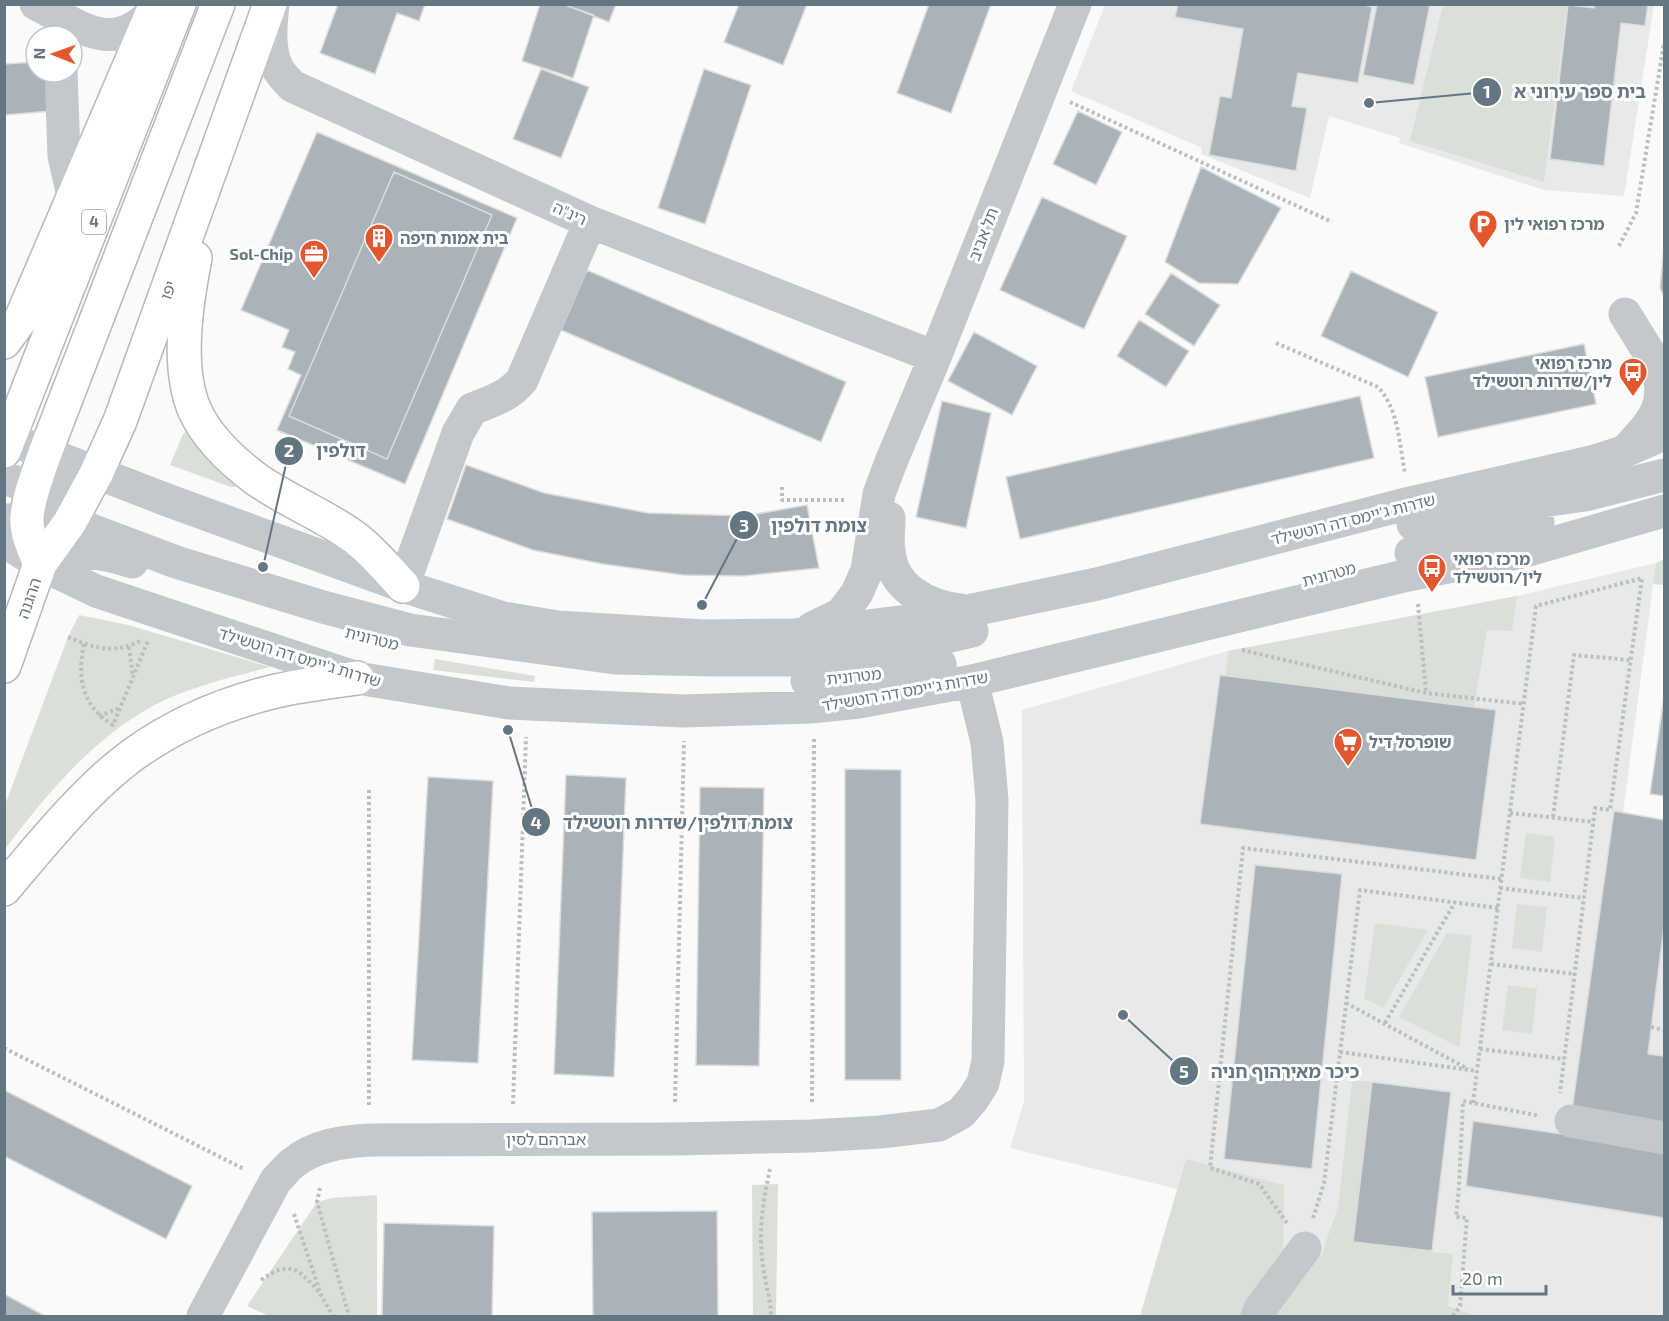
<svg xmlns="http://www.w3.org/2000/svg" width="1669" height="1321" font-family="'Exo 2','Noto Sans Hebrew',sans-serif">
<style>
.built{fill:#e8e9e9}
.green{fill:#dadfd7}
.building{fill:#aab3b9;stroke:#dcdcda;stroke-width:1.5}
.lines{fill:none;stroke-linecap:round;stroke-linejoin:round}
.highway-casing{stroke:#b4b9bd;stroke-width:36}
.path{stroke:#bbbfc2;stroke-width:4;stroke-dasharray:3 3;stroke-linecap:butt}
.minor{stroke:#c3c8cc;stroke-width:33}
.highway{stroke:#fff;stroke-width:33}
.labels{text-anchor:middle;stroke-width:6;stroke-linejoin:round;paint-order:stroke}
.shield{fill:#fff;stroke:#939fa8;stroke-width:1.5}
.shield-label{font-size:15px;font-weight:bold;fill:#657683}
.street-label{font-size:16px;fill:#657683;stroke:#fff}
.poi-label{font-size:16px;font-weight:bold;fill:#657683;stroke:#fff;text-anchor:start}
.leader{fill:none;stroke:#657683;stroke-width:2}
.callout-dot{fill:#657683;stroke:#fff;stroke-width:2}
.mark-label{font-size:18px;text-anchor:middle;font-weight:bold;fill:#fff}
.callout-label{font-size:18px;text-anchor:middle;font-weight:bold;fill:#657683;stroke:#fff;stroke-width:6;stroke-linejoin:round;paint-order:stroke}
</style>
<rect width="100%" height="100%" fill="#fafaf8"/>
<path class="built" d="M1105,5H1654L1624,196L1544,190L1399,143L1400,138L1329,116L1310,198L1201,154L1202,148L1071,91Z
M1656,563L1623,813L1664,820V1316H1477L1448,1306L1452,1254L1432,1251L1450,1092L1352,1081L1338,1206L1321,1256L1283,1248V1185L1186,1159L1177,1189L1010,1148L1024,1101L1022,710L1228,651L1517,596Z"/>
<path class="green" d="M1443,5H1567L1544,182L1410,141Z
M186,431L190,432L238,483L235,487H231L170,465L183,434Z
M1664,559V585L1653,584L1656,563Z
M1517,596L1512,631L1487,630L1474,707L1226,675L1228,651Z
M79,615L128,625L270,667C236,676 201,684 169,698C99,730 50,790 5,849V805L68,637Z
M435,659L535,676L534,682L433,670Z
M1526,833L1555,837L1550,882L1520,878Z
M1517,904L1547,907L1542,952L1512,948Z
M1375,923L1428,930L1383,1008L1364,998Z
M1447,933L1472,936L1459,1047L1399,1017Z
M1508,985L1537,989L1532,1034L1502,1030Z
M1352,1080L1372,1082L1353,1242L1453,1254L1448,1306L1477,1316H1140L1186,1159L1284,1185L1283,1248L1321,1256L1338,1206Z
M778,1184L776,1316H753L752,1185Z
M377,1195V1316H269L247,1306L317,1202L332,1198Z"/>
<path class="building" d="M338,4H425L419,21L397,13L375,74L320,53Z
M540,4H562L594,15L573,78L522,61Z
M563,4H616L609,22Z
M739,4H807L783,65L724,42Z
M929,4H991L951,113L897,93Z
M1178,4H1359L1372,7L1358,83L1298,73L1292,106L1307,108L1296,171L1209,155L1220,96L1231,98L1243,29L1175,17Z
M1377,4H1430L1414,85L1363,75Z
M1595,4H1648L1645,26L1621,23L1604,166L1550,159L1568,5L1594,8Z
M36,62V72H49L52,111L4,115V64Z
M541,69L589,87L561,158L513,139Z
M704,69L751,85L705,224L658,208Z
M1078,111L1122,132L1096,185L1053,164Z
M317,132L517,218L405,484L277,430L301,375L288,369L295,352L282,347L289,330L241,310Z
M1201,167L1281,208L1238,284L1199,283L1165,262Z
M394,172L492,215L387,459L289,416Z
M1042,197L1127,236L1084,329L1000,290Z
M1664,248V297L1660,288Z
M587,270L846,382L821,442L561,330Z
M1351,271L1438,312L1408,377L1321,336Z
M1171,273L1220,305L1194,346L1145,314Z
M1139,320L1189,351L1166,387L1117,356Z
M974,332L1037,366L1012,415L948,381Z
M1584,344L1596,404L1438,437L1425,377Z
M1360,396L1374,458L1020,539L1006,477Z
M942,401L991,413L966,528L916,517Z
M466,465L544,493L648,513L745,516L807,505L819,568L743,576L683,575L603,564L533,550L447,519Z
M1220,675L1496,710L1476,860L1200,824Z
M1664,696V796L1650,794Z
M845,769L901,770V1080H845Z
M566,775L626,778L614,1077L554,1074Z
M428,777L493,781L478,1063L412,1060Z
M700,787L764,788L759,1066L696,1065Z
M1614,811L1664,820V926L1648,1054L1664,1056V1125L1572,1110Z
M1255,865L1342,874L1312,1169L1224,1159Z
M1372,1082L1451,1092L1432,1251L1353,1242Z
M4,1090L192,1186L166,1239L4,1156Z
M1473,1121L1664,1149V1218L1466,1186Z
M717,1211L718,1316H593L592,1212Z
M384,1223L494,1226L492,1316H382Z
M4,1294L45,1316H4Z"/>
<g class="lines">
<g class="highway-casing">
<path id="highway" d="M195,258C186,304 176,368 195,411C208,439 232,461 256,479C287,501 324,515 354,537C372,550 388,570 403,586
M4,342L21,319L156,4
M4,451L179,4
M40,564C34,549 26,534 27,518C28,497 38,474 45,453L218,4
M4,666L40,564L70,522L96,474L120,421L270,4
M4,889C42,844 87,788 134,754C176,724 226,703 276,691C302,685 330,682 357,678"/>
</g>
<path class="path" d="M1070,102L1332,222
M1619,246L1636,213L1664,43
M1276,343L1378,387C1399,410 1399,443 1405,473
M782,487V500H846
M1418,604L1426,693
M68,637C95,649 116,654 142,640
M84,644C77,679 82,706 113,725L148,641
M129,647L133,677
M1242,650L1426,693L1524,704
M99,716L120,708
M369,790V1107
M1510,813L1594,822
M1553,817L1574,655L1630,660
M1500,888L1584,898
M1491,964L1575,974
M1346,1003L1468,1069
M1385,1023L1455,902
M1651,1027L1664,1030
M4,1048L244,1169
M1480,1049L1564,1059
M1340,1052L1477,1071
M675,1102L684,741
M812,1102L814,739
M1473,1103L1536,606L1642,578L1610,810L1595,808L1560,1093
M513,1104L526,737
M770,1169C763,1201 758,1233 763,1266C765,1283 771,1299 771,1316
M320,1188L317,1202L349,1316
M294,1214L321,1295L333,1316
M1313,1218L1324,1183L1360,890L1498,908
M1287,1223L1259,1184L1210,1168L1243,848L1501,879
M261,1280C289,1260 298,1268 319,1292
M1453,1316L1460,1306L1467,1218L1456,1217L1459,1187L1463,1101L1540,1116"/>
<path class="minor" d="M36,4C79,25 111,56 152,13
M273,4C271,23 268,49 277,67C280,74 287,80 292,86L590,222L935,357
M61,72L64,156L73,196
M1625,314L1656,364L1664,375
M4,437L167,500L403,586L503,618L558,627L704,636L795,635L918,620L968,611L1097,584L1410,503L1595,461L1623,452L1664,434
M1629,447C1655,419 1669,404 1656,364
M4,478L33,488L64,486L96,474
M889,518C889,529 887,541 889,551C892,588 927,606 960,610
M4,520L48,518L70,522L176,562L323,607L410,630L615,658L717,660H796L833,657L900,648L972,631
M1413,524L1522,504L1585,495L1664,475
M4,541L40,564L96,591L357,678L509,703L683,711L811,707L859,702L972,681L1408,575L1522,552L1664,511
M1411,553L1538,522
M40,564C77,551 95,549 132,562
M403,586L458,433L472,409C492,401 508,397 522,380L590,222
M812,628L841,614L857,593L867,570L879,494L891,462L935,357L1075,4
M807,681L857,677L940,664
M1571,1121L1664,1138
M203,1316L276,1180C282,1175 287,1167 293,1163C315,1145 345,1141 371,1140L675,1139L811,1136L880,1132L939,1125L961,1113L973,1099L983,1083L988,1061L992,800L987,742L972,681
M1257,1316L1260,1309L1305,1248"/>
<use href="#highway" class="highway"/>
</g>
<defs>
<g id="parking-pin" transform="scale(1.5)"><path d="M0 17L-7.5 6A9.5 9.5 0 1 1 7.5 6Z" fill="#e4572e" stroke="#fff"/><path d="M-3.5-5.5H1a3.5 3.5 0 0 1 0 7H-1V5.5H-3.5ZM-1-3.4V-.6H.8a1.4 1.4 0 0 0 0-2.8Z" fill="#fff"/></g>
<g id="building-pin" transform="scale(1.5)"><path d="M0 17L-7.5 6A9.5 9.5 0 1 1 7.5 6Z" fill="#e4572e" stroke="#fff"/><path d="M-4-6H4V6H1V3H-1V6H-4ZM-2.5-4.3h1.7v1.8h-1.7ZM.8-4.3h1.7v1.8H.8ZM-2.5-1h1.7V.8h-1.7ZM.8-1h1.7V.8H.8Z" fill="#fff"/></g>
<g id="office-pin" transform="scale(1.5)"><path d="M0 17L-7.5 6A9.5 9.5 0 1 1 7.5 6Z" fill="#e4572e" stroke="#fff"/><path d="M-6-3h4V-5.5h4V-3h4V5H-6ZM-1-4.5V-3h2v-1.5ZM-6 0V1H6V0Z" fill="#fff"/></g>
<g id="bus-pin" transform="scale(1.5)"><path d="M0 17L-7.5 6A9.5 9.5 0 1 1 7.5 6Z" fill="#e4572e" stroke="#fff"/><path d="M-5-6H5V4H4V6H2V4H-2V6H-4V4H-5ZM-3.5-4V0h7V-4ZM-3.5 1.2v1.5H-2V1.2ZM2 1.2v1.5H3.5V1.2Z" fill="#fff"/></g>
<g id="supermarket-pin" transform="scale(1.5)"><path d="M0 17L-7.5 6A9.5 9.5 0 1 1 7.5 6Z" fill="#e4572e" stroke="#fff"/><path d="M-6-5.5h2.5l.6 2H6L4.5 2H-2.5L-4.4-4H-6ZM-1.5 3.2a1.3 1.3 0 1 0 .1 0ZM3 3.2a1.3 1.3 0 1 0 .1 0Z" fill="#fff"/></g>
</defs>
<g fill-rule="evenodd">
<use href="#parking-pin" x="1483" y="224"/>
<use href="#building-pin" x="379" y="238"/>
<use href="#office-pin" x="314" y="254"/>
<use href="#bus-pin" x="1633" y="372"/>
<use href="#bus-pin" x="1432" y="568"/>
<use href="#supermarket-pin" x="1348" y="742"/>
</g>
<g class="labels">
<rect class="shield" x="82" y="210" width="24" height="24" rx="4.5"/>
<g class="shield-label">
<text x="94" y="227">4</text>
</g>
<g class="street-label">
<text transform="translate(570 213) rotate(24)" y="6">רינ"ה</text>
<text transform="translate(983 234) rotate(-69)" y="6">תל אביב</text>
<text transform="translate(168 290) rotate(-70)" y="6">יפו</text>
<text transform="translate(1353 519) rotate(-14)" y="6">שדרות ג'יימס דה רוטשילד</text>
<text transform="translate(1329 574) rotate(-15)" y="6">מטרונית</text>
<text transform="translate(29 598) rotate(-71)" y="6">ההגנה</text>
<text transform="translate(372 638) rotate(14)" y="6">מטרונית</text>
<text transform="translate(300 657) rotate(17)" y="6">שדרות ג'יימס דה רוטשילד</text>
<text transform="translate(854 676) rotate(-6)" y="6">מטרונית</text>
<text transform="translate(905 691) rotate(-10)" y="6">שדרות ג'יימס דה רוטשילד</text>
<text x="546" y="1145">אברהם לסין</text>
</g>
<g class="poi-label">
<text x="1504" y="230">מרכז רפואי לין</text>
<text x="400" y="244">בית אמות חיפה</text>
<text x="293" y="260" text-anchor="end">Sol-Chip</text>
<text x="1612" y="369" text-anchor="end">מרכז רפואי<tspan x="1612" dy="18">לין/שדרות רוטשילד</tspan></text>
<text x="1453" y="565">מרכז רפואי<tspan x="1453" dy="18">לין/רוטשילד</tspan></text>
<text x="1369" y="748">שופרסל דיל</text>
</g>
</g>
<path class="leader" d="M1369 103L1487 92M263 567L289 451M702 605L744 525M508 730L536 822M1123 1015L1184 1071"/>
<g class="callout-dot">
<circle cx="1369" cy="103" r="6"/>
<circle cx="263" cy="567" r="6"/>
<circle cx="702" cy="605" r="6"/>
<circle cx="508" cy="730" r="6"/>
<circle cx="1123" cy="1015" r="6"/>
<circle cx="1487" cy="92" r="15"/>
<circle cx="289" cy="451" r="15"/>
<circle cx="744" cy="525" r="15"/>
<circle cx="536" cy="822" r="15"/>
<circle cx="1184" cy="1071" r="15"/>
</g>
<g class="mark-label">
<text x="1487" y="98">1</text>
<text x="289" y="457">2</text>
<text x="744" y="532">3</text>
<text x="536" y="829">4</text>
<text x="1184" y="1078">5</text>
</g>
<g class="callout-label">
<text x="1580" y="98">בית ספר עירוני א</text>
<text x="341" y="457">דולפין</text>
<text x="819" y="532">צומת דולפין</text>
<text x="678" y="829">צומת דולפין/שדרות רוטשילד</text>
<text x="1285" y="1078">כיכר מאירהוף חניה</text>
</g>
<rect width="1669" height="1321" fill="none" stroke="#657683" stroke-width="12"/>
<g transform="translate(54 54) rotate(271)"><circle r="28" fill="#ffffff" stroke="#c1c8cd" stroke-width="1.5"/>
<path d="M0-4.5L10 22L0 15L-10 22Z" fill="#e4572e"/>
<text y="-9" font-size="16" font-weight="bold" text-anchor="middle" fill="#657683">N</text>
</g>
<path d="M1453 1285v9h93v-9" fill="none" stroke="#657683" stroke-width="3"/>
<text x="1462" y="1285" font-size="18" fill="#657683" stroke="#ffffff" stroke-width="4.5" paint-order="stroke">20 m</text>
</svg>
